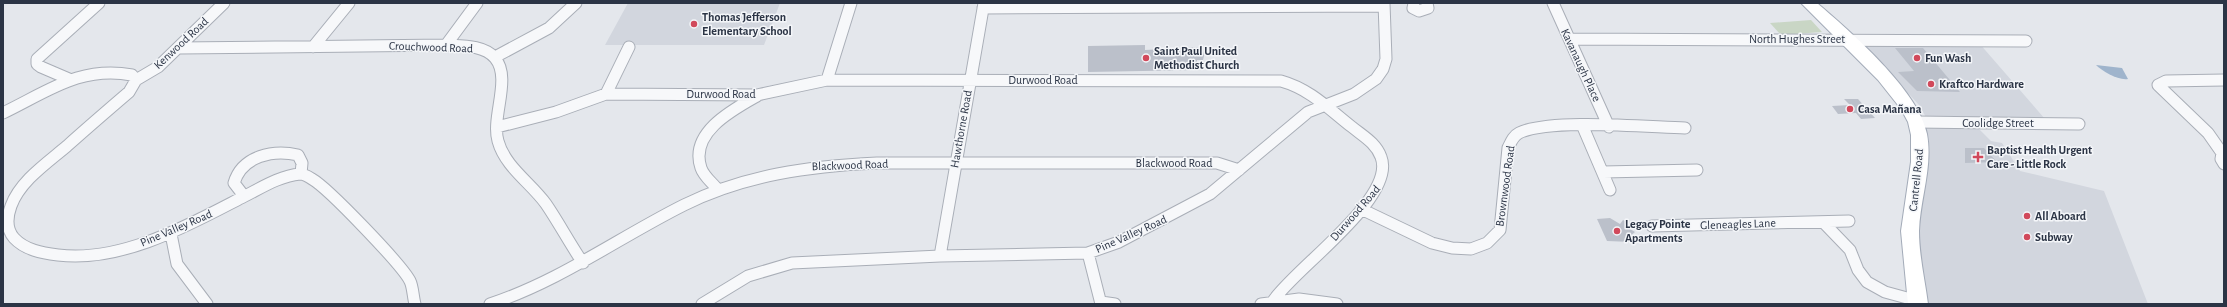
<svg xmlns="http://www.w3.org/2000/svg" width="2227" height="307" font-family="'Alegreya Sans',sans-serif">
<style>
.built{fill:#d2d6de}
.green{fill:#c9d6c5}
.water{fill:#9fb4cc}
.building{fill:#bbc0ca}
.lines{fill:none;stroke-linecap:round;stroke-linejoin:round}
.minor-casing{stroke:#a9aeb7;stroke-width:13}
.primary-casing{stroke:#a3abb8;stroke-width:2}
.minor{stroke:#f7f8fa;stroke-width:11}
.primary{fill:#fff;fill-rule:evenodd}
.poi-dot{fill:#d1495b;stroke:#f4f6f9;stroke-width:1.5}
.labels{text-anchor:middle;stroke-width:3;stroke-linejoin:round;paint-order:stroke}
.poi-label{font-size:12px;font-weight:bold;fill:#2b3445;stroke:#f4f6f9;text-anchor:start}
.street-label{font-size:12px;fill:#2b3445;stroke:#f4f6f9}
</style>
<rect width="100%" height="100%" fill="#e4e7ec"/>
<path class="built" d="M628,3H780L764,45H605Z
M1862,43H1979L2045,119H1927L1919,105Z
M1916,122L1978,128L1991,141L2002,143L2020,171L2104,191L2148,304H1918Z"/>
<path class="green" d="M1811,20L1822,32L1781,35L1770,23Z"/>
<path class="water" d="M2096,65L2122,68L2128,79C2119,81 2102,71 2096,65Z"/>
<path class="building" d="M1145,45V50L1203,47L1204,56L1203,60H1197L1198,70L1088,72V46Z
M1895,48H1923L1960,92L1917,91L1898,72L1914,71Z
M1844,99H1858L1875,118L1861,119L1856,113L1838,114L1832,106L1850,105Z
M1965,148H1984L1997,162L1965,163Z
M1610,218L1620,224L1623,220L1634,225L1630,229L1635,232L1629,237L1632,242L1607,241L1597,219Z"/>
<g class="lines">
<g class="minor-casing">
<path id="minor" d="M1414,3L1413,8L1419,11L1428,8L1427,3
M1553,3L1609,127
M983,8L1384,6
M1569,39L2026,41
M446,45L477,3
M313,47L349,3
M179,48L446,45C462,46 484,45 495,58C512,78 491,117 498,141C505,167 531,183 546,204C559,223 570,244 583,263
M495,57L549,28L576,3
M69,79L41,67L37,64V59L99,3
M136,80L158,67L224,3
M827,80L851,3
M606,94L629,47
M3,113C47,92 81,65 132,75L136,80L129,92C108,110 87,128 67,146C47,163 20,181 11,206C7,217 6,229 14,238C25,250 42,253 58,255C120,263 187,226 239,199C258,190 278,176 300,174C303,174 309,177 312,179C328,188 402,265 410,281C413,287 413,297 415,304
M1916,122L2079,124
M497,127L556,112L606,94L757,95L827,80L1281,81C1310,89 1329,109 1352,127C1363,136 1376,143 1381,157C1397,198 1295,268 1273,301
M1583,127L1610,190
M2222,153L2208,133L2158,85L2166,81L2224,80
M2224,154L2222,153L2221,159L2224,164
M1603,172L1697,170
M718,190C713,183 704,177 701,168C689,133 732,110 757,96
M244,196L234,183C242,156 273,149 298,155L302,163L301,174
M1361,209L1432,243L1452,248L1471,249L1487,243L1500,230L1508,148C1511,142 1513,136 1519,133C1549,118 1648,127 1685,128
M1823,222L1850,250L1858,270L1867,282L1885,292L1918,301
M1652,226L1849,221
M171,234L177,264L207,304
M1088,253L1101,304
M940,256L984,3
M1101,302L1115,304
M490,304C560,281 618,238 684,205C744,175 810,166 877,163H1217L1239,170
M702,304L748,276L792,263L940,256L1088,253L1119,242L1210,194L1308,112L1354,94L1376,79L1383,69L1386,59L1384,3
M1261,304L1299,299L1337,304"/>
</g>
<g class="primary-casing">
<path id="primary" d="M1801,3H1817C1850,31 1919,91 1927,134C1933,167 1920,199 1919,231C1919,256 1925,280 1928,304H1908L1901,231L1911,162V135L1908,122L1901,109L1878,80Z"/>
</g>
<use href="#minor" class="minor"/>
<use href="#primary" class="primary"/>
</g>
<g class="poi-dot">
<circle cx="694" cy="24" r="4"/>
<circle cx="1146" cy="58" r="4"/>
<circle cx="1917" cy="58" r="4"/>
<circle cx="1931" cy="84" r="4"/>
<circle cx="1850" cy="109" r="4"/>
<path d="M1976 151h4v4h4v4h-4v4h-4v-4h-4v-4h4z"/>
<circle cx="2027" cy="216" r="4"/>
<circle cx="1617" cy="231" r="4"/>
<circle cx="2027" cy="237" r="4"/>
</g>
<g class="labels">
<g class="poi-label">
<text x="702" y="21">Thomas Jefferson<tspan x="702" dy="14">Elementary School</tspan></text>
<text x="1154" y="55">Saint Paul United<tspan x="1154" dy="14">Methodist Church</tspan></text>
<text x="1925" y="62">Fun Wash</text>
<text x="1939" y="88">Kraftco Hardware</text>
<text x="1858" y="113">Casa Mañana</text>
<text x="1987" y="154">Baptist Health Urgent<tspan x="1987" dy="14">Care - Little Rock</tspan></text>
<text x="2035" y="220">All Aboard</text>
<text x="1625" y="228">Legacy Pointe<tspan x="1625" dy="14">Apartments</tspan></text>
<text x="2035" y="241">Subway</text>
</g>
<g class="street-label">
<text x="1797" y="43">North Hughes Street</text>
<text transform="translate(181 43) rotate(-43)" y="4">Kenwood Road</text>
<text transform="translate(431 47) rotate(2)" y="4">Crouchwood Road</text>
<text transform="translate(1581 65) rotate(65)" y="4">Kavanaugh Place</text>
<text x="1043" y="84">Durwood Road</text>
<text x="721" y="98">Durwood Road</text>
<text x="1998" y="127">Coolidge Street</text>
<text transform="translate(961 129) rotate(-80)" y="4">Hawthorne Road</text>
<text x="1174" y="167">Blackwood Road</text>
<text transform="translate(850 165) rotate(-2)" y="4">Blackwood Road</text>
<text transform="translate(1916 180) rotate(-84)" y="4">Cantrell Road</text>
<text transform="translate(1505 186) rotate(-82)" y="4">Brownwood Road</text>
<text transform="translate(1355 213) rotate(-49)" y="4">Durwood Road</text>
<text transform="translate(1738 224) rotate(-2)" y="4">Gleneagles Lane</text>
<text transform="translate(176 228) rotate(-23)" y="4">Pine Valley Road</text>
<text transform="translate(1131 234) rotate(-24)" y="4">Pine Valley Road</text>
</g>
</g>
<rect width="2227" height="307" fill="none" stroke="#2b3445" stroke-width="8"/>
</svg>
